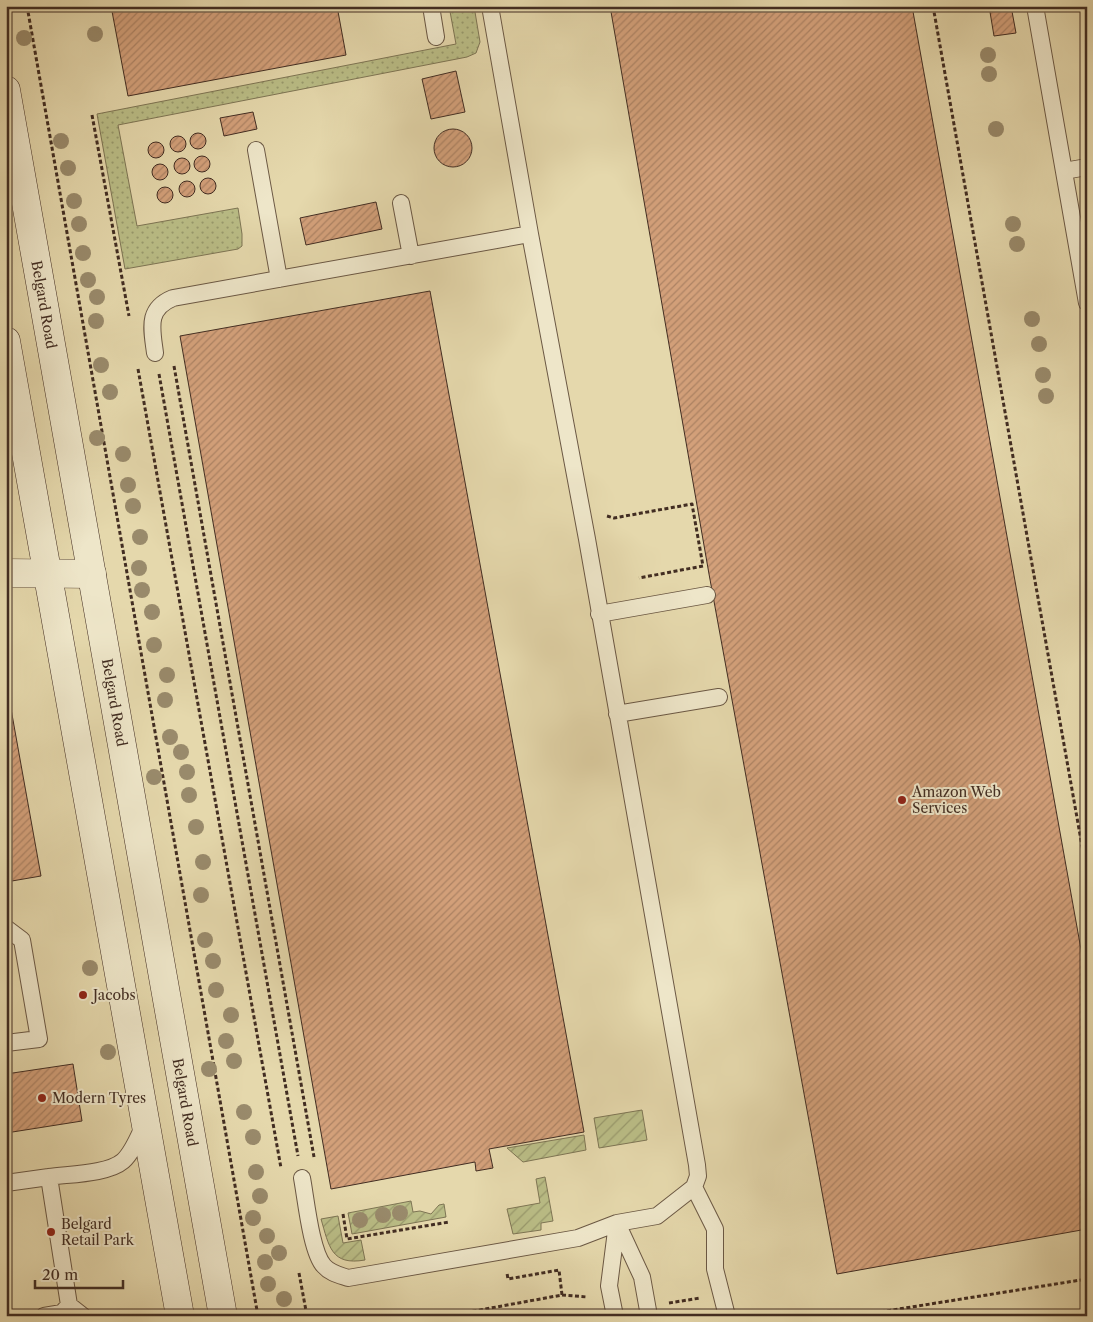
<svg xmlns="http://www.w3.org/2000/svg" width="1093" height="1322" font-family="'Libre Caslon Text',serif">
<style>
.grass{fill:url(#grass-dots);stroke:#7e7554}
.garden{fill:url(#garden-furrows);stroke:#7e7554}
.building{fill:url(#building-hatch);stroke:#422d22}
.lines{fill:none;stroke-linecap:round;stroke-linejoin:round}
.service-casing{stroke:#6b5844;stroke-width:18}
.minor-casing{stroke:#6b5844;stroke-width:29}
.secondary-casing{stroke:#422d22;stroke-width:29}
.path{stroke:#422d22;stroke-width:3;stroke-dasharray:4 2.5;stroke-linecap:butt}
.service{stroke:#eee6c9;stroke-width:16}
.minor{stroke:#eee6c9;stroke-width:28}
.secondary{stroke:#eee6c9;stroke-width:28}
.tree{fill:#998a6b}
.poi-dot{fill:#8f2418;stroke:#eee6c9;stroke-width:2}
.labels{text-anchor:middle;stroke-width:4;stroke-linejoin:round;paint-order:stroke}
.street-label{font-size:14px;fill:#422d22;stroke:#eee6c9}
.poi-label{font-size:14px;fill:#422d22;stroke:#eee6c9;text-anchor:start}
</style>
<defs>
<pattern id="grass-dots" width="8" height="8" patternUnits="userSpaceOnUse" patternTransform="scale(1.25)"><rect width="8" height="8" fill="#babd86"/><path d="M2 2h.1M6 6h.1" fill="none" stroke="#999a6d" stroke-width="1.8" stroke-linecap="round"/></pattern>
<pattern id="garden-furrows" width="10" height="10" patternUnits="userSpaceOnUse" patternTransform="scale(1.25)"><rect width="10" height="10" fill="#babd86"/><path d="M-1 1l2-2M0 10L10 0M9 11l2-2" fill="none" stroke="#999a6d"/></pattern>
<pattern id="building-hatch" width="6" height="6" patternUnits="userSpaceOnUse" patternTransform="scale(1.25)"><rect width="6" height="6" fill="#d3a07a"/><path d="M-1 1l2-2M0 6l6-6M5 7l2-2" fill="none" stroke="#ad8364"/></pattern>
</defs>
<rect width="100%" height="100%" fill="#e5d8ac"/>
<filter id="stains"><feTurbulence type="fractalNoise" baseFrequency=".004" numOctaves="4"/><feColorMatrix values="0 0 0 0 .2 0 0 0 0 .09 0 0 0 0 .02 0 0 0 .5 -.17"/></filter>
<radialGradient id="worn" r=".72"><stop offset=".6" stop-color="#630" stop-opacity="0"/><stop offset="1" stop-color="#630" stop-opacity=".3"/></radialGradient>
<path class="grass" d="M449,6H474L480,42L476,53L467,57L118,125L137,226L238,208L242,234V246L238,249L125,269L97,114L456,44Z"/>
<path class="garden" d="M642,1110L647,1140L599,1148L594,1118Z
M584,1135L586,1150L523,1162L507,1148Z
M545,1177L553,1221L541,1223V1230L513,1234L507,1209L540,1203L536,1179Z
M411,1201L413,1212L420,1211L431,1214L439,1205L444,1204L446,1217L352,1234L348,1213Z
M338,1216L343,1243L361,1240L365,1260C331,1266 329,1246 321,1219Z"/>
<path class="building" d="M111,6H337L346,55L128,96Z
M610,6H912L1087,983V1229L837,1274L709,574Z
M989,6H1011L1016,33L994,36Z
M456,71L465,112L431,119L422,79Z
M253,112L257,129L224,136L220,118Z
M434 148a19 19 0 1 1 38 0a19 19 0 1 1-38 0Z
M190 141a8 8 0 1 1 16 0a8 8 0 1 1-16 0Z
M170 144a8 8 0 1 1 16 0a8 8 0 1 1-16 0Z
M148 150a8 8 0 1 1 16 0a8 8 0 1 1-16 0Z
M194 164a8 8 0 1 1 16 0a8 8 0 1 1-16 0Z
M174 166a8 8 0 1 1 16 0a8 8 0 1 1-16 0Z
M152 172a8 8 0 1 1 16 0a8 8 0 1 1-16 0Z
M200 186a8 8 0 1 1 16 0a8 8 0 1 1-16 0Z
M179 189a8 8 0 1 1 16 0a8 8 0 1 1-16 0Z
M157 195a8 8 0 1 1 16 0a8 8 0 1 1-16 0Z
M376,202L382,229L306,245L300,218Z
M430,291L584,1132L489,1149L493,1168L476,1171L475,1162L331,1189L180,336Z
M6,681L41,876L6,882Z
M73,1064L82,1121L6,1133V1074Z"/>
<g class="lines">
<g class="service-casing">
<path id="service" d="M431,6L436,37
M490,6L530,234
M1035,6L1087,303
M256,150L279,279
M1064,171L1087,167
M401,203L411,256
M155,353C152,329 146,309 173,298L530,234L587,539L697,1165L698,1176L694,1187L715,1229V1269L727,1316
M599,614L707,595
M617,714L719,697
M6,928L22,940L39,1039L6,1043
M49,1177C69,1174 108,1174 123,1161C133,1152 139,1135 145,1123
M302,1178C306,1199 311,1252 324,1266C330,1273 339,1275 348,1278L578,1238L617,1223L657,1216L694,1187
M6,1183L49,1177L69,1305L62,1313L44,1316
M69,1305L83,1316
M615,1316L609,1286L617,1223L642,1277L649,1316"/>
</g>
<g class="minor-casing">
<path id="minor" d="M6,573L92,574"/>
</g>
<g class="secondary-casing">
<g id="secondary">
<path id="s1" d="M6,90L223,1316"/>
<path d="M6,341L180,1316"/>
</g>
</g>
<path class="path" d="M27,6L258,1316
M933,6L1087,874
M92,115L129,316
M174,366L314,1157
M138,369L281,1168
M159,374L298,1156
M607,516L614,518L692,504L703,566L639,578
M343,1214L347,1239L449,1222
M299,1273L307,1316
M562,1295L587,1297
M669,1303L700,1298
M447,1316L562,1295L559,1270L508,1279L507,1273
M855,1316L1087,1279"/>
<use href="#service" class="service"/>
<use href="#minor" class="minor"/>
<use href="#secondary" class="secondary"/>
</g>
<g class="tree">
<circle cx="95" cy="34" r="8"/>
<circle cx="24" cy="38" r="8"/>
<circle cx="988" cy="55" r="8"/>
<circle cx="989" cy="74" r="8"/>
<circle cx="996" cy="129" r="8"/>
<circle cx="61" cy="141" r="8"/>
<circle cx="68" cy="168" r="8"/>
<circle cx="74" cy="201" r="8"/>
<circle cx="79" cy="224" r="8"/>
<circle cx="1013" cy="224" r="8"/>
<circle cx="1017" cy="244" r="8"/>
<circle cx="83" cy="253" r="8"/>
<circle cx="88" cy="280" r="8"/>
<circle cx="97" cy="297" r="8"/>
<circle cx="1032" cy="319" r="8"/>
<circle cx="96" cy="321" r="8"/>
<circle cx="1039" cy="344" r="8"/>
<circle cx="101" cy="365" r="8"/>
<circle cx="1043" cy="375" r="8"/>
<circle cx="110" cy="392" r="8"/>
<circle cx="1046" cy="396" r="8"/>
<circle cx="97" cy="438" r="8"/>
<circle cx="123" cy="454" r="8"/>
<circle cx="128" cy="485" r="8"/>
<circle cx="133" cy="506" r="8"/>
<circle cx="140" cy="537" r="8"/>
<circle cx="139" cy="568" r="8"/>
<circle cx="142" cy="590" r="8"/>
<circle cx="152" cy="612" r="8"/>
<circle cx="154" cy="645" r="8"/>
<circle cx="167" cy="675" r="8"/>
<circle cx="165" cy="700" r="8"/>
<circle cx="170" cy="737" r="8"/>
<circle cx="181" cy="752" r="8"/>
<circle cx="187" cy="772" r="8"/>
<circle cx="154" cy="777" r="8"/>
<circle cx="189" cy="795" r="8"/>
<circle cx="196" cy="827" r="8"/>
<circle cx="203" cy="862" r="8"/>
<circle cx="201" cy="895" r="8"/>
<circle cx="205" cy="940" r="8"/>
<circle cx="213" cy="961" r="8"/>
<circle cx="90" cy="968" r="8"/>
<circle cx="216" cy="990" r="8"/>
<circle cx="231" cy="1015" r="8"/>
<circle cx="226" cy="1041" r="8"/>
<circle cx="108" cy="1052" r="8"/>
<circle cx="234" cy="1061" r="8"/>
<circle cx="209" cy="1069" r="8"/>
<circle cx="244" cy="1112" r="8"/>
<circle cx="253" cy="1137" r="8"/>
<circle cx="256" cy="1172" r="8"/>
<circle cx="260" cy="1196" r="8"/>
<circle cx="400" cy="1213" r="8"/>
<circle cx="383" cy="1215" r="8"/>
<circle cx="253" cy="1218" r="8"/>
<circle cx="360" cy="1220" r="8"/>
<circle cx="267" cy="1236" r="8"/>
<circle cx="279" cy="1253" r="8"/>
<circle cx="265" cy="1262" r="8"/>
<circle cx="268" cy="1284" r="8"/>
<circle cx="284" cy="1299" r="8"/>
</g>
<g class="poi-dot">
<circle cx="902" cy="800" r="5"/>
<circle cx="83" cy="995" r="5"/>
<circle cx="42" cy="1098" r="5"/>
<circle cx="51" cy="1232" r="5"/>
</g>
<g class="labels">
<g class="street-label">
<text dy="5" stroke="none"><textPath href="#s1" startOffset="218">Belgard Road</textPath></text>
<text dy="5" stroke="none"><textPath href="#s1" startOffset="622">Belgard Road</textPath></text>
<text dy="5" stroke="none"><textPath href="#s1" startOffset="1028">Belgard Road</textPath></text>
</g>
<g class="poi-label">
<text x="912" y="797">Amazon Web<tspan x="912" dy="16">Services</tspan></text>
<text x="93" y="1000">Jacobs</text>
<text x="52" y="1103">Modern Tyres</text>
<text x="61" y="1229">Belgard<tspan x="61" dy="16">Retail Park</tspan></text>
</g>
</g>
<rect width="1093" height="1322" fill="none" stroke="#e5d8ac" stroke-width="25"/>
<rect x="8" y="8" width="1078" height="1307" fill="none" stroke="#422d22" stroke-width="2.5"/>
<rect x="12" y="12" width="1068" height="1297" fill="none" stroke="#422d22"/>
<path d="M35 1280v8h88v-8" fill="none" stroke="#422d22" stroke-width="2.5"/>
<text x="42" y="1280" font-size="15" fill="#422d22" stroke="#eee6c9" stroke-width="4" paint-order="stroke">20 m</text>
<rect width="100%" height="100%" filter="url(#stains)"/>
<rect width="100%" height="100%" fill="url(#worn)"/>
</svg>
